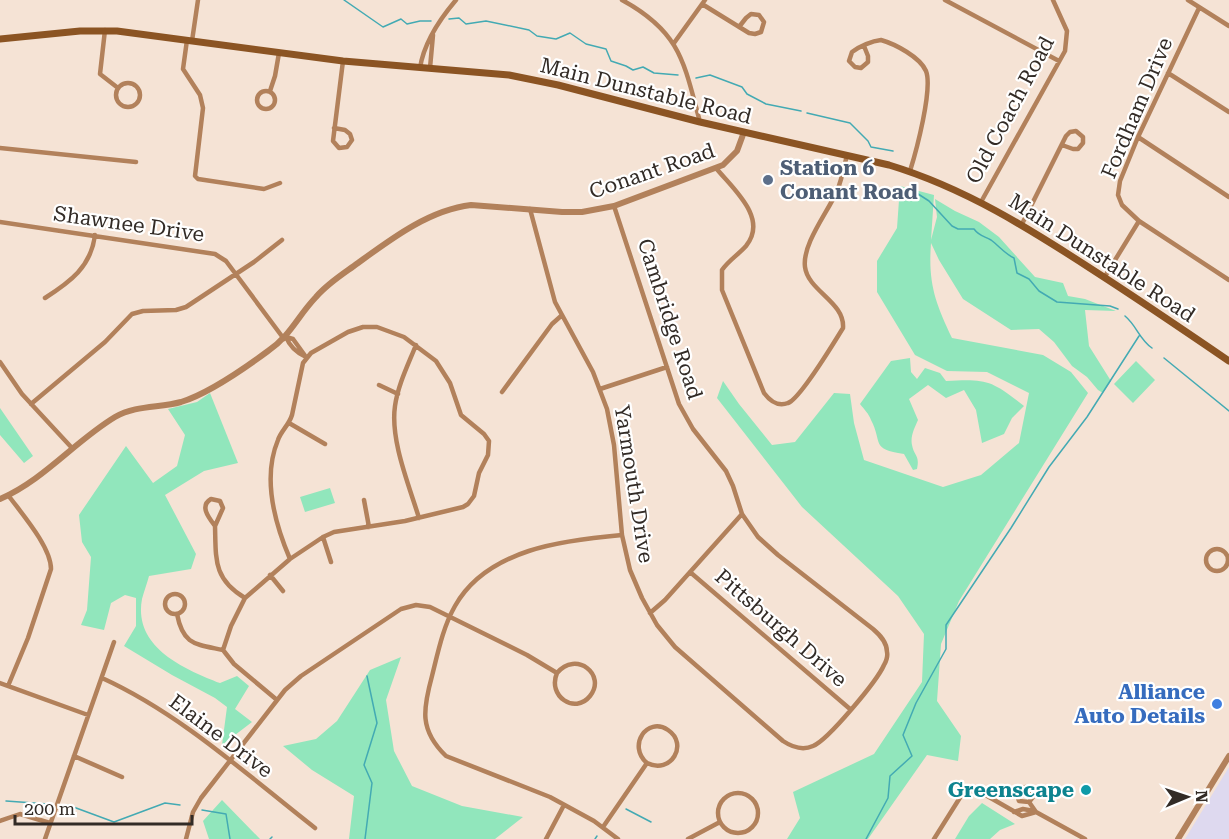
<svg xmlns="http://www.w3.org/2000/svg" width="1229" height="839" font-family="'Roboto Serif',serif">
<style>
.commercial{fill:#ded9ef}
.green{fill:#91e6bc}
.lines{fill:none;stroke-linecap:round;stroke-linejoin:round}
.stream{stroke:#43aab3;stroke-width:1.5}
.minor{stroke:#b2815b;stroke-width:4.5}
.tertiary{stroke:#b2815b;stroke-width:6}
.secondary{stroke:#8b5423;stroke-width:7}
.service-dot{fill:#5c6f8a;stroke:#fff;stroke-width:2}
.shop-dot{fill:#3f7fe0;stroke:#fff;stroke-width:2}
.culture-dot{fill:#0f9aa8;stroke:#fff;stroke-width:2}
.labels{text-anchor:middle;stroke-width:4.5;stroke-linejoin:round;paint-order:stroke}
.street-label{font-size:21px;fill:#322b26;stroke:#fff}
.service-label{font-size:21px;font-weight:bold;fill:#4e5e75;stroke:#fff;text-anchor:start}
.shop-label{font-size:21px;font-weight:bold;fill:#366cbe;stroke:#fff;text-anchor:end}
.culture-label{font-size:21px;font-weight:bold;fill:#0d838f;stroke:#fff;text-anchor:end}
</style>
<rect width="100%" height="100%" fill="#f5e3d5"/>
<path class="commercial" d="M1229,767V839H1185Z"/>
<path class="green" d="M900,186L934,195L931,240L937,217L935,199L955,211L979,222L999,237L1035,277L1063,283L1068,296L1085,299L1116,311L1085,310L1089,346L1111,381L1103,393L1098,390L1087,377L1072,366L1054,342L1039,329L1011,330L963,299L939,260L931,243C928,283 935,302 952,338L1043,355L1071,372L1088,393L959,601L941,644L937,701L961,736L958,761L927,755L868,839H787L800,818L793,792L874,754L922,682L924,634L898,596L802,507L717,398L723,381L739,404L772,445L795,442L834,393L850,394L854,423L864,460L943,487L981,475L1019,443L1029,393L987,372L947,371L915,355L877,292V261L897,228Z
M910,358L911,372L917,379L925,368L940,373L946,381C987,379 991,380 1024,406L1012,418L1004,434L982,443L976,410L964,390L946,398L928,385L909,399L918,420C915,427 910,436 912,445C914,456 920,455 917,469L913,470L904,454C870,449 883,443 871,420C869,414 864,409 860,404L891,361Z
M1136,361L1155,380L1133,403L1114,384Z
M210,393L238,463L204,471L165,495L196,554L191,569L149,576C147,584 144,591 142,599C133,647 184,669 220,683L237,676L249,686L235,709L252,722L222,745L227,707L215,698L172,675L124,646L136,626V598L125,595L111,603L104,630L81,625L87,610L91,557L82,542L79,515L126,446L153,483L177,466L185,435L168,409L197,402Z
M0,408L33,456L24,463L0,435Z
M330,488L335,503L305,512L300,497Z
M401,657L386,700L394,751L412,786L462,806L523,817L495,839H349L354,796L312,770L283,746L316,739L337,721L370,670Z
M222,800L260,839H209L203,821Z
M982,803L1015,824L1000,830L990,839H955L969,816Z"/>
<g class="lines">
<path class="stream" d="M344,0L383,27L401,19L407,24L420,21H431
M449,19L459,18L466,24L486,21L529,30L537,36L556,39L570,33L586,44L606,49L611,61L626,66L633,70L643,67L654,73L678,75
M696,78L710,75L742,87L747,94L766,104L801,111
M807,113L850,123L868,141L871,147L893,151
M912,190L929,201L952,226L958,229H974C979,236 984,236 991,240C999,246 1005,254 1014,258L1017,273L1029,279L1039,291L1057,302L1110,306L1118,309
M1125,316C1137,326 1139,339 1152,348
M1164,358L1229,411
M6,801L48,804
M68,805L114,822L165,803L180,805
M626,809L651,822
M202,810L226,814L230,839
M270,839L272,837
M365,839L372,783L364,765L377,723L367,676
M595,839L597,836
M866,839L888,798L890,776L912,756L903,735L916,703L946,649V625L1011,528L1049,467L1087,417L1139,336"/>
<path class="minor" d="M622,0C681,32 684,63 700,122
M945,0L1059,61
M1188,0L1229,26
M702,4L749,33L755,34L761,32L764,22L759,15L751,14L746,18L739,27
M105,30L100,74L118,88
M187,40L183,69L200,95L203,108L195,176L198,179L264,189L280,183
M192,41L198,0
M674,43L705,0
M864,46L868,56V62L861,68L855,67L849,61L852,52C860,46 872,41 881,40C895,44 920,57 926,71C933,89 916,152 910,171
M420,68C424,42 439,20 456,0
M430,68L433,35
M1168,73L1229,112
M116 95a12 12 0 1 1 24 0a12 12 0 1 1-24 0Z
M257 100a9 9 0 1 1 18 0a9 9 0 1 1-18 0Z
M270,91L275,76L279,53
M334,128L345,130L350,134L352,140L347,147L339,148L333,141L343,61
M1138,137L1229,197
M0,148L136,162
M716,168C732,188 769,218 746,246C738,255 729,260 722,270V290L764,393C770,401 778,407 788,403C800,399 835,341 843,328C845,302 808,291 805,267C802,244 828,212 837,191C842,179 844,167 847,155
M981,202L1065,51L1067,31L1053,0
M530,209L555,302L593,372L607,409L614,445L622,535L630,570L642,598L657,625L675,647L783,741C792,747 802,751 813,746C828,740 877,681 884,665C886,662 888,656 887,652C887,642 880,635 873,629L778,555L758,537L742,514L733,486L726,471L693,429L679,404L614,206
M1139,221L1229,280
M0,222L215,254L226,261L284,339
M1022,224L1066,136L1070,132L1076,131L1083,137V143L1078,149H1073L1062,145
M1104,278L1139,221L1122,205L1118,195L1120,181L1138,137L1199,8
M45,298C70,282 91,267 95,235
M286,337L293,339L306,357
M286,337C290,347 297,353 306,357
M416,345C408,365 398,385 395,406C390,440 409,485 419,518
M0,362L22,394L72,448
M379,385L398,394
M600,389L667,367
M502,392L552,324L561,316
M31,404L105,342L132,314L143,311L176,310L186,307L254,262L282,240
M289,423L325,444
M211,499L220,501L223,508L215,526C209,518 199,506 211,499Z
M364,500L369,527
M215,526C216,559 213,579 245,598
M323,537L331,562
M1206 560a11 11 0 1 1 22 0a11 11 0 1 1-22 0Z
M690,572L850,709
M270,575L283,591
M165 604a10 10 0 1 1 20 0a10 10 0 1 1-20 0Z
M650,613L665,600L742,514
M177,614C183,645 195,644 223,650
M102,678C181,714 247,775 315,828
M0,683L88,715
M8,686L28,638L51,569C51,547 22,514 8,495
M277,700L234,664L223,650L231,626L245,598L290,559L323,537L334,532L405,521L463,507L468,504L474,496L479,473L488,455L489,441L484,434L461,415L450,383L436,361L404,337L377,327H363L348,332L311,353L303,363L292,415C289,425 281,431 278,440C262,478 275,524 290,559
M74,756L122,777
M718 813a20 20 0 1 1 40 0a20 20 0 1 1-40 0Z
M1029,802L1033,797L1032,791L1026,787L1021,788L1017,795L1019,801L1029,802L1036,812L1085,839
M1014,812L1023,809L1034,811
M0,821L20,814L50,823
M603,827L647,763C671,775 689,744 668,730C647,716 627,746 647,763
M45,839L114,642
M186,839L193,812L201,798L285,690L301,676L401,609L416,605L430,607L527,655L557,673C576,650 607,675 590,696C575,715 547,696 557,673
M546,839L564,805
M618,839L594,821L550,797L446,756C419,730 423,709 432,676C438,652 443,627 455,606C487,549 564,540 622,535
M688,839L720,822
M934,839L961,796L968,791L982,793L1022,816L1036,812"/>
<path class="tertiary" d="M0,499C44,480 75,441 115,417C136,405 159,408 181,402C207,394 245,368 268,351C291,335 297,317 316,297C328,283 343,274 358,263C391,239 429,210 471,205L562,212H582L614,206L723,165L737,151L744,132
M1178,839L1229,756"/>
<path class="secondary" d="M0,39L80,31H117L343,61L509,75L558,85L700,122L889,165C965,188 1030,229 1096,272C1141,301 1185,331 1229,361"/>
</g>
<circle class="service-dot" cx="768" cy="180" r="6"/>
<circle class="shop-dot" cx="1217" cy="704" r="6"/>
<circle class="culture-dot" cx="1086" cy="790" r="6"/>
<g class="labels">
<g class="street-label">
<text transform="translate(646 91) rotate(14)" y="7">Main Dunstable Road</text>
<text transform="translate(1137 108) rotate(-67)" y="7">Fordham Drive</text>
<text transform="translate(1010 110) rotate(-62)" y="7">Old Coach Road</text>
<text transform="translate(652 171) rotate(-19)" y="7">Conant Road</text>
<text transform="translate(129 224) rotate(8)" y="7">Shawnee Drive</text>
<text transform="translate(1102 258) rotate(33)" y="7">Main Dunstable Road</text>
<text transform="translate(670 319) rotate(72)" y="7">Cambridge Road</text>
<text transform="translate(634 484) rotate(81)" y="7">Yarmouth Drive</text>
<text transform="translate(781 628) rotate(41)" y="7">Pittsburgh Drive</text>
<text transform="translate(221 736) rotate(37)" y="7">Elaine Drive</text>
</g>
<g class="service-label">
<text x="780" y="175">Station 6<tspan x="780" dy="24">Conant Road</tspan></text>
</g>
<g class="shop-label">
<text x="1205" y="699">Alliance<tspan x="1205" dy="24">Auto Details</tspan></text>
</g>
<g class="culture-label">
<text x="1074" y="797">Greenscape</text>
</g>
</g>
<g transform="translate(1187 797) rotate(88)" stroke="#ffffff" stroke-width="4.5" paint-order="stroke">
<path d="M0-4.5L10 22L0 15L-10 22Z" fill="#322b26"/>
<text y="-9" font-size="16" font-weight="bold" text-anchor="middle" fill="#322b26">N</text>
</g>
<path d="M15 815v9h177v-9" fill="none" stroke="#322b26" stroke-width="3"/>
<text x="24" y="815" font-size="18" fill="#322b26" stroke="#ffffff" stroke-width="4.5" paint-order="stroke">200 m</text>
</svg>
